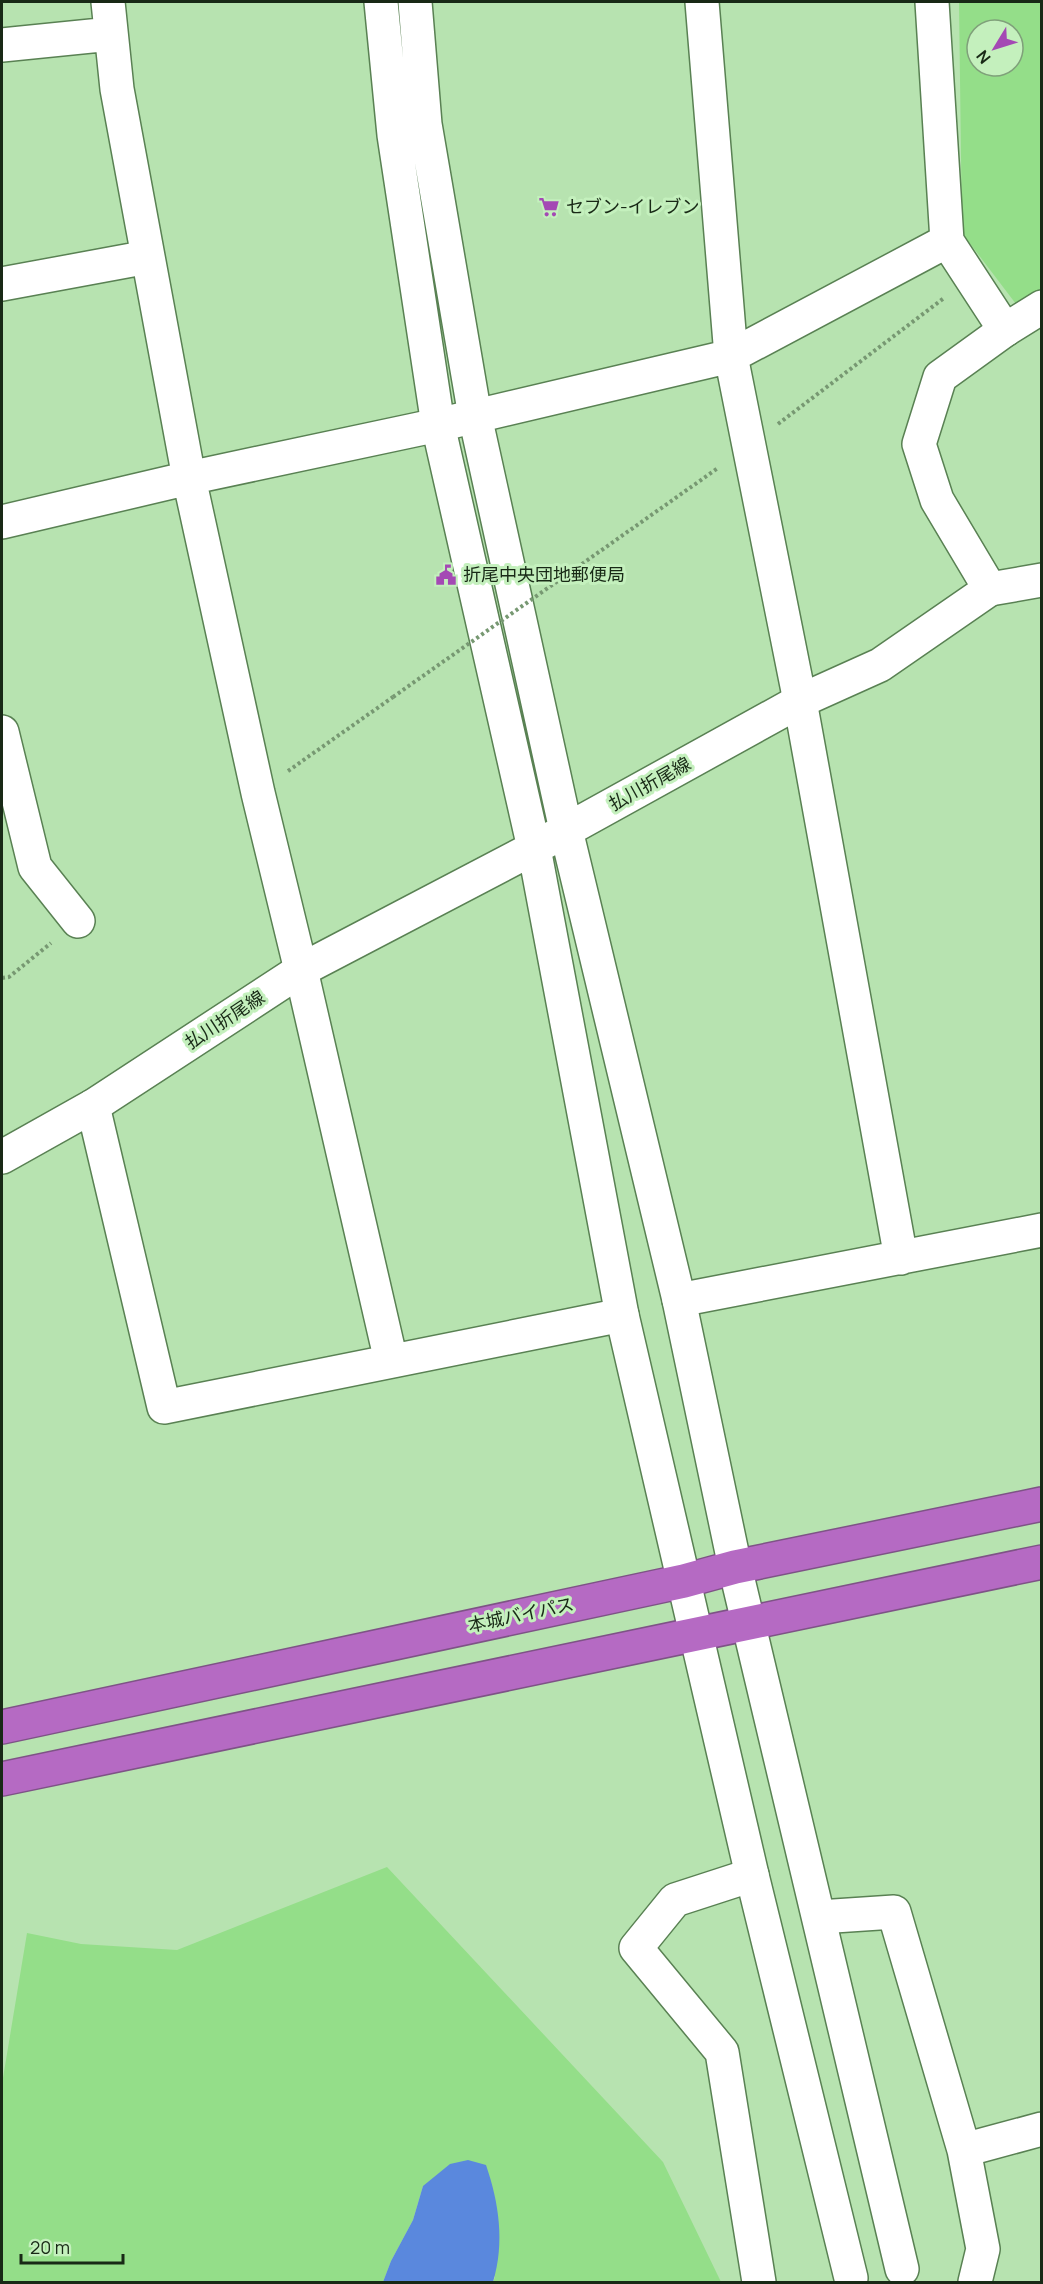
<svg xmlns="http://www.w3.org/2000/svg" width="1043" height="2284" font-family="Manrope,'Noto Sans JP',sans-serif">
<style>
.green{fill:#94de89;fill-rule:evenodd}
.water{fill:#5a88dd}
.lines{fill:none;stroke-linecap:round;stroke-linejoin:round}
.street-casing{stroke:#598153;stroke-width:36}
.secondary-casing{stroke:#598153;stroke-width:36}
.highway-casing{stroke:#7e5386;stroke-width:36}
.path{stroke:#779872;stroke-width:4;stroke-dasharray:3 3;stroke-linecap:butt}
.street{stroke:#fff;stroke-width:33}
.secondary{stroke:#fff;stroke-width:33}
.highway{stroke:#b56ac3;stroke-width:33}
.path-bridge{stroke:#779872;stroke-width:4;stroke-dasharray:3 3;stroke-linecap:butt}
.labels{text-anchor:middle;stroke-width:6;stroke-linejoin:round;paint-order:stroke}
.poi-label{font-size:18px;fill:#182916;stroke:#c4f0bd;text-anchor:start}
.street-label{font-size:18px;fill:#182916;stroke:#c4f0bd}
</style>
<rect width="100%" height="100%" fill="#b7e3b0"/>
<path class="green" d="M959,2H1041V289L1016,304L962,233ZM977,30H1013V66H977Z
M387,1867L663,2162L721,2282H493L495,2277L423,2186L413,2220L391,2261L383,2282H2V2078H3L27,1933L81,1944L177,1950Z"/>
<path class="water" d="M468,2160L486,2165C499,2203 505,2243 493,2282H383L391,2261L413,2220L423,2186L450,2164Z"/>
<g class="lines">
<g class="street-casing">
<path id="street" d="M108,2L117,89L189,478L258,793L301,970L391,1361
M702,2L731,356L800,701L901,1258
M2,45L111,34
M947,241L1005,330
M2,284L148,257
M2,522L189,478L438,425L731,356L947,241L932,2
M990,589L1042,580
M2,732L35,867L78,921
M93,1106L164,1407L622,1315
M679,1300L1042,1230
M752,1875L675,1900L636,1948L722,2052L759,2282
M819,1917L894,1912L964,2150L983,2249L975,2282
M964,2150L1042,2129"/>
</g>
<g class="secondary-casing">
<path id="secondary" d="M381,2L394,135L438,425L534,848L622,1315L752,1875L851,2278
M415,2L425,124L475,416L566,830L679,1300L735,1567L902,2269
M2,1157L93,1106L301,970L534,848L800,701L880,665L990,589L937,500L919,444L940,377L1005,330L1042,307"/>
</g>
<g class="highway-casing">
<path id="highway" d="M2,1727L684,1581L735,1567L1042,1504
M2,1779L1042,1562"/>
</g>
<path class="path" d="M778,424L944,298
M572,571L718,468
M288,771L393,697
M2,978L9,977L51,943"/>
<use href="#street" class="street"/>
<use href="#secondary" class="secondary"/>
<use href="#highway" class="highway"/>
<path class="path-bridge" d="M393,697L572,571"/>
</g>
<defs>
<g id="supermarket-bare" transform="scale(1.62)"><path d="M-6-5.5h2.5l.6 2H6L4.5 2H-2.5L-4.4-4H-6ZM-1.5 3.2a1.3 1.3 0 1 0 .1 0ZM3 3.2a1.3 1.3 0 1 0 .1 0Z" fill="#a449b4" stroke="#c4f0bd" stroke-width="2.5" paint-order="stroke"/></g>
<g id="civic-bare" transform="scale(1.62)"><path d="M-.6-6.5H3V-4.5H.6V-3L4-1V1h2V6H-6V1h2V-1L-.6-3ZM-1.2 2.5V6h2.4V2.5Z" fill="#a449b4" stroke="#c4f0bd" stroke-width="2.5" paint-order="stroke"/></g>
</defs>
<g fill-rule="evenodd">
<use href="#supermarket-bare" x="549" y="207"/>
<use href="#civic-bare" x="446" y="575"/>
</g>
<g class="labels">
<g class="poi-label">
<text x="566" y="213">セブン-イレブン</text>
<text x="463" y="581">折尾中央団地郵便局</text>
</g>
<g class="street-label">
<text transform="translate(650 784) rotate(-29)" y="6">払川折尾線</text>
<text transform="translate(225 1020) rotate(-33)" y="6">払川折尾線</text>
<text transform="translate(521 1615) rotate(-12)" y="6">本城バイパス</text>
</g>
</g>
<rect width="1043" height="2284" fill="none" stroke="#182916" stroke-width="6"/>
<g transform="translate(995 48) rotate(232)"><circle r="28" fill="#c4f0bd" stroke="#7fa07a" stroke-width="1.5"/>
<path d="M0-4.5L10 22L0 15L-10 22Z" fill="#a449b4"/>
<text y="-9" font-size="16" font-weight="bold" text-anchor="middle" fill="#182916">N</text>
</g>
<path d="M21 2254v9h102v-9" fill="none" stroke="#182916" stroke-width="3"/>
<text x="30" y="2254" font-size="18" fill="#182916" stroke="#c4f0bd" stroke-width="4.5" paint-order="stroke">20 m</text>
</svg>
